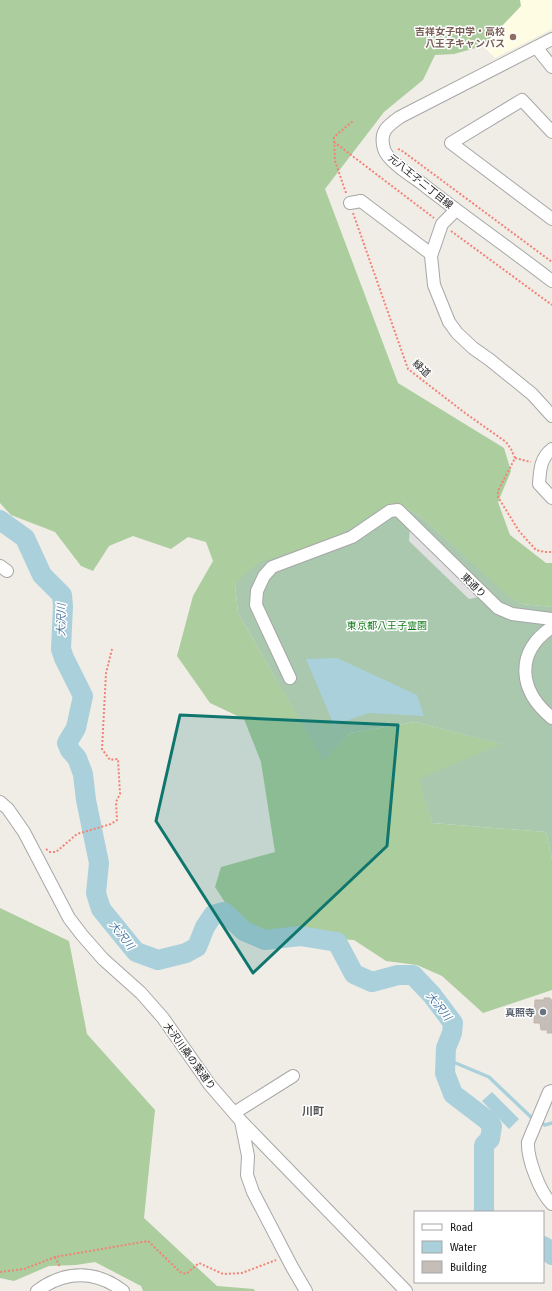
<svg xmlns="http://www.w3.org/2000/svg" width="552" height="1291" font-family="'Asap Condensed','Noto Sans JP',sans-serif">
<style>
.education{fill:#fefde3}
.forest{fill:#accd9e}
.cemetery{fill:#a9c8ae}
.parking{fill:#e0e0e0}
.water{fill:#aad0db}
.lines{fill:none;stroke-linecap:round;stroke-linejoin:round}
.stream{stroke:#aad0db;stroke-width:3.5}
.river{stroke:#aad0db;stroke-width:20}
.building{fill:#c5bdb7;stroke:#c1b4aa}
.minor-casing{stroke:#a7a7a7;stroke-width:14}
.path{stroke:#f38275;stroke-width:2;stroke-dasharray:2 2;stroke-linecap:butt}
.minor{stroke:#fff;stroke-width:12}
.marked{fill:#0f766e;fill-opacity:0.2;stroke:#0f766e;stroke-width:3;stroke-linejoin:round}
.education-dot{fill:#8d6e63;stroke:#fff;stroke-width:1.5}
.worship-dot{fill:#6b7280;stroke:#fff;stroke-width:1.5}
.labels{text-anchor:middle;stroke-width:3;stroke-linejoin:round;paint-order:stroke}
.education-label{font-size:10px;font-weight:bold;fill:#785e54;stroke:#fff;text-anchor:end}
.street-label{font-size:10px;fill:#202020;stroke:#fff}
.park-label{font-size:10px;fill:#117b1a;stroke:#fff}
.worship-label{font-size:10px;font-weight:bold;fill:#5b616d;stroke:#fff;text-anchor:end}
.water-label{font-size:11px;font-style:italic;fill:#4d7aa4;stroke:#fff}
.neighbourhood-label{font-size:11px;font-weight:bold;fill:#535353;stroke:#fff}
</style>
<rect width="100%" height="100%" fill="#f0ede7"/>
<path class="education" d="M520,0H552V29L495,58L483,46L520,7Z"/>
<path class="forest" d="M0,0H520L521,6L483,46L454,54L435,55L423,80L384,112L325,189L398,383L504,448L511,471L498,502L510,535L546,563H552V607L522,604L507,596L424,519L403,506L235,584L238,613L323,760L350,733L415,722L502,744L420,780L432,823L546,832L552,859V990L483,1013L442,976L417,965L386,961L354,940L257,934L230,910L215,887L221,867L275,852L261,762L244,719L210,703L177,656L193,596L213,561L206,542L188,537L171,549L133,536L109,546L93,571L81,566L55,532L11,515L0,503Z
M0,908L69,941L87,1034L155,1110L144,1218L217,1286L254,1289L255,1291H143L141,1286L95,1262L76,1265L49,1266L14,1281L0,1278Z"/>
<path class="cemetery" d="M403,506L424,519L508,596L522,604L552,607V859L546,832L432,823L419,779L501,744L415,722L350,733L323,761L238,613L235,584L258,563L337,537L383,507Z"/>
<path class="parking" d="M410,528L479,597L469,599L409,541Z"/>
<path class="water" d="M337,658L417,695L424,716L369,713L334,725L306,659Z
M492,1092L519,1119L509,1129L482,1101Z"/>
<g class="lines">
<path class="stream" d="M446,1059L489,1077L534,1120
M540,1122L545,1125L552,1123"/>
<path class="river" d="M0,520L25,538L42,575L62,595L63,606L61,649L64,658L83,696L76,728L67,743L70,750L77,758L83,774L86,800L99,863L96,893L101,909L136,952L158,960L186,953L197,947L205,927L213,915L224,912L244,931L265,940L300,936L337,942L354,974L372,982L398,975H413L432,995L453,1023L452,1033L446,1048L445,1073L453,1094L487,1120L492,1126L490,1139L484,1145V1212
M543,1246L550,1250L552,1255"/>
</g>
<path class="building" d="M544,998H550L551,1000H552V1033H547L548,1030H541L540,1023H534L535,1000H544Z"/>
<g class="lines">
<g class="minor-casing">
<path id="minor" d="M552,39L400,117C387,126 379,132 384,149C387,160 410,175 420,182C463,216 508,247 552,281
M536,47L552,67
M552,132L522,100L451,143L552,219
M350,203L361,201L431,254
M456,210L442,224L431,256L434,285L449,322L457,333L473,348L490,360L532,394L552,416
M552,449C540,458 540,471 539,484L552,498
M0,566L7,571
M552,627C514,653 519,691 552,718
M290,678L256,605L257,591L264,576L272,567L352,537L390,511L398,510L498,608L512,614L552,619
M0,802L8,809L24,832L69,918L82,935L103,959L141,993L163,1018L210,1085L241,1121L406,1291
M552,1091L549,1092L528,1142C527,1158 540,1193 552,1204
M234,1113L293,1076
M241,1121L248,1156L247,1175L253,1192L292,1267L306,1291
M37,1291C65,1270 96,1270 123,1291"/>
</g>
<path class="path" d="M334,142L434,218
M398,149L401,150L552,262
M346,193L335,161L334,137L353,121
M353,213L408,369L465,413L506,442L511,449L515,458L498,491V497L519,531L536,550L545,552H552
M451,231L552,305
M515,458L531,462
M46,849L50,852H56L77,834L111,824L117,820L116,802L120,794L118,759L110,760L102,749L106,673L112,649
M55,1257L60,1267
M0,1272L24,1269L55,1257L148,1241L180,1272L186,1274L199,1263L223,1274L242,1273L276,1260"/>
<use href="#minor" class="minor"/>
</g>
<path class="marked" d="M180,715L398,725L387,846L253,973L156,821Z"/>
<circle class="education-dot" cx="513" cy="37" r="4"/>
<circle class="worship-dot" cx="543" cy="1012" r="4"/>
<g class="labels">
<g class="education-label">
<text x="505" y="35">吉祥女子中学・高校<tspan x="505" dy="12">八王子キャンパス</tspan></text>
</g>
<g class="street-label">
<text transform="translate(421 181) rotate(39)" y="4">元八王子二丁目線</text>
<text transform="translate(422 368) rotate(42)" y="4">緑道</text>
<text transform="translate(474 585) rotate(44)" y="4">東通り</text>
<text transform="translate(190 1056) rotate(54)" y="4">大沢川桑の葉通り</text>
</g>
<g class="park-label">
<text x="387" y="629">東京都八王子霊園</text>
</g>
<g class="worship-label">
<text x="535" y="1016">真照寺</text>
</g>
<g class="water-label">
<text transform="translate(61 620) rotate(-89)" y="4">大沢川</text>
<text transform="translate(122 935) rotate(51)" y="4">大沢川</text>
<text transform="translate(439 1006) rotate(51)" y="4">大沢川</text>
</g>
<g class="neighbourhood-label">
<text x="313" y="1115">川町</text>
</g>
</g>
<rect x="414" y="1211" width="130" height="72" fill="#ffffff" stroke="#a6a6a6"/>
<rect x="422" y="1224" width="20" height="6" fill="#ffffff" stroke="#a6a6a6"/>
<text x="450" y="1231" font-size="12" fill="#202020">Road</text>
<rect x="422" y="1241" width="20" height="12" fill="#aad0db" stroke="#a6a6a6"/>
<text x="450" y="1251" font-size="12" fill="#202020">Water</text>
<rect x="422" y="1261" width="20" height="12" fill="#c5bdb7" stroke="#a6a6a6"/>
<text x="450" y="1271" font-size="12" fill="#202020">Building</text>
</svg>
